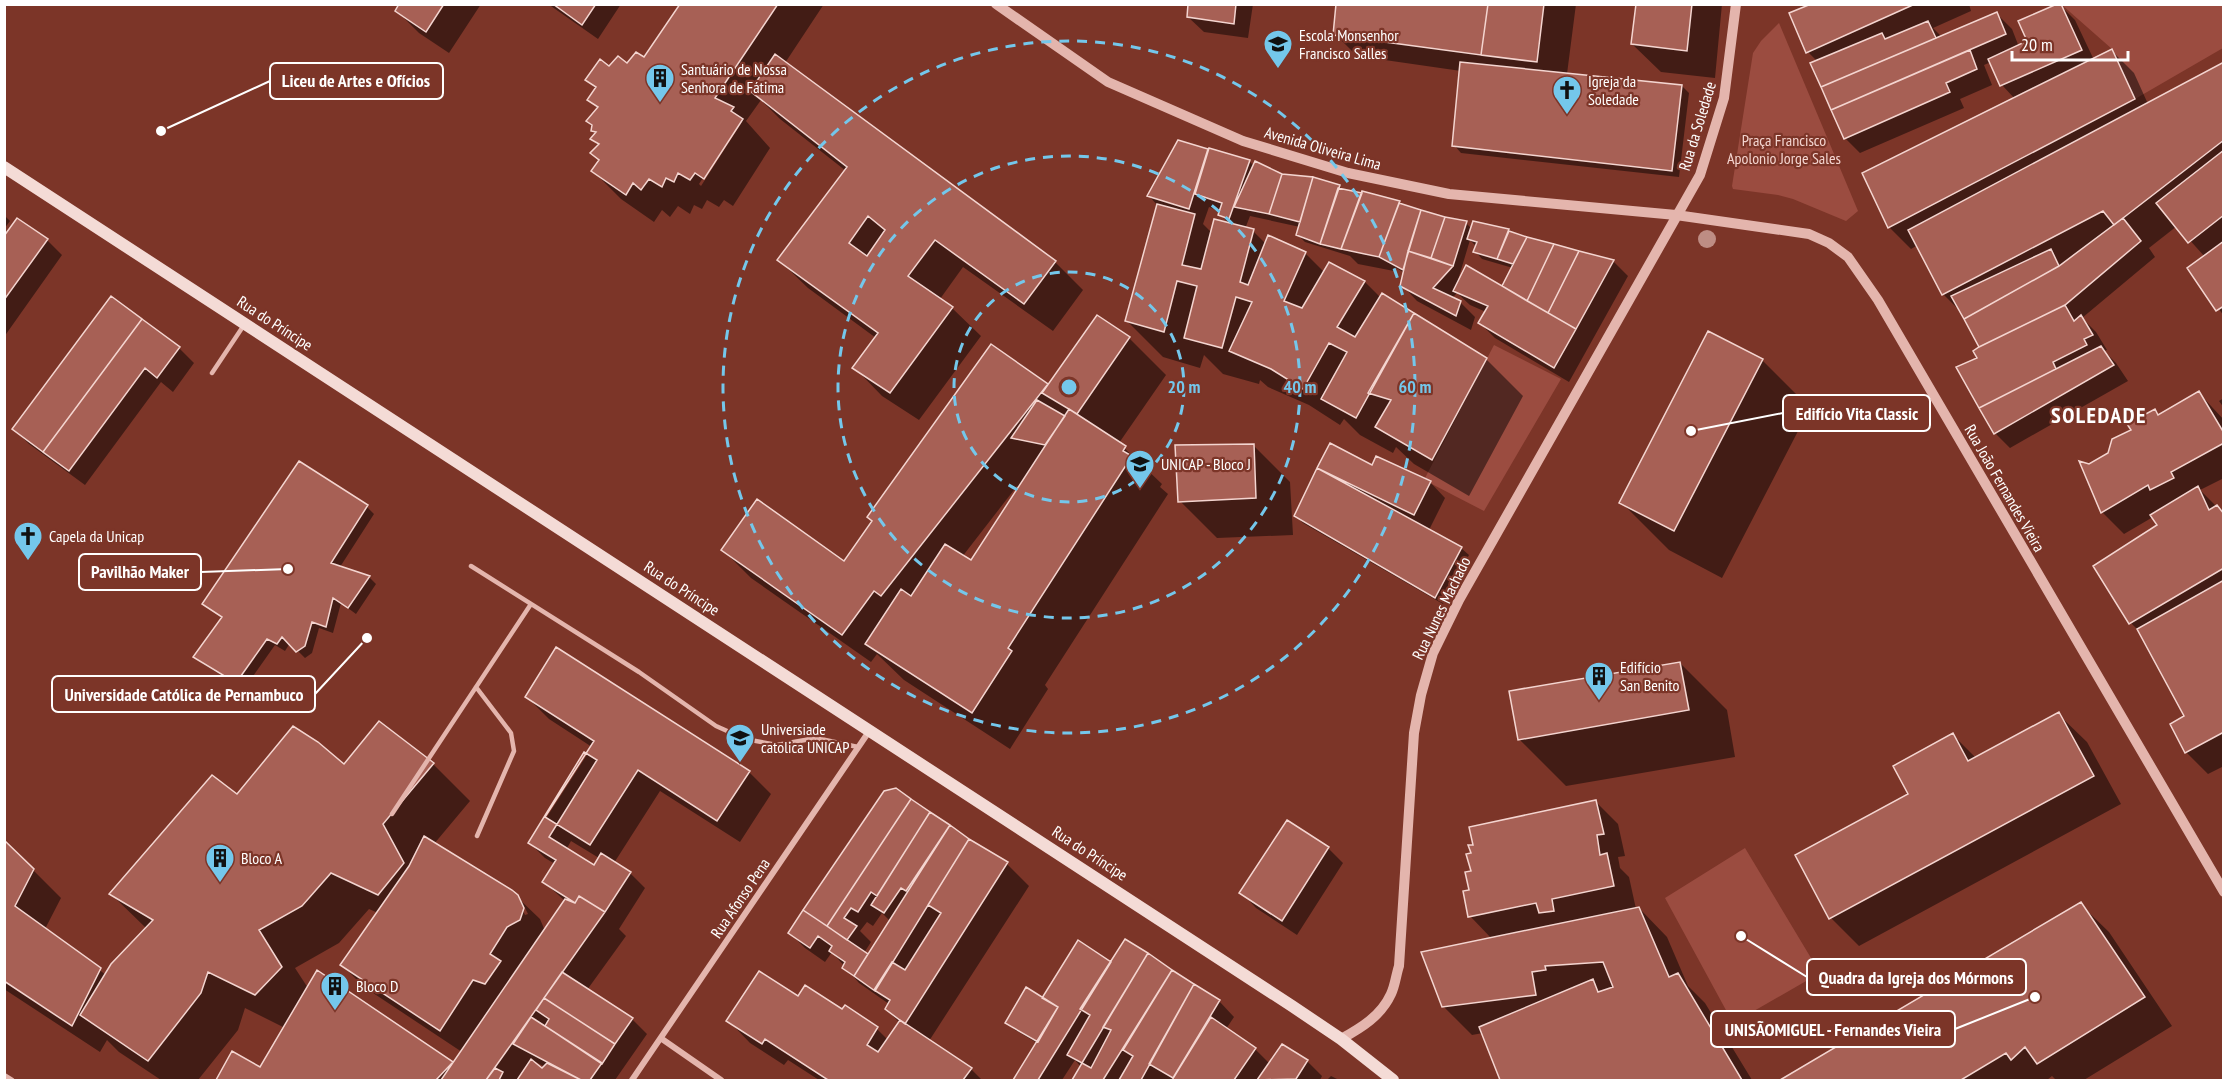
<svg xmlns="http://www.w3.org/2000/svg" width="2228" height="1085" font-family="'PT Sans Narrow',sans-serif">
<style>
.green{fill:#9b4c40}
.shadow{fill:#0007;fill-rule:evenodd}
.building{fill:#a76055;stroke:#f4d5d0;stroke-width:1.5;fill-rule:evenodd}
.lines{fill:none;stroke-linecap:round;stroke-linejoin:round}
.service{stroke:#e4b5ad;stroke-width:4.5}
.pedestrian{stroke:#e4b5ad;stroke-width:5}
.minor{stroke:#e4b5ad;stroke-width:6}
.tertiary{stroke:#e4b5ad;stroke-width:10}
.secondary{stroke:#f4dbd6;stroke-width:12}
.tree{fill:#be8d84}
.ring{fill:none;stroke:#74c7eb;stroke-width:3;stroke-dasharray:10 8}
.labels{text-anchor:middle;stroke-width:4.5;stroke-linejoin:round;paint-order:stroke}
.poi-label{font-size:16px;fill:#fff;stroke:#7c3528;text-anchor:start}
.street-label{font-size:16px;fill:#fff;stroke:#7c3528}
.park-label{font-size:16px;fill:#f4d5d0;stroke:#7c3528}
.district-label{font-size:22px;font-weight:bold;letter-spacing:1.5px;fill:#fff;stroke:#7c3528}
.centre{fill:#74c7eb;stroke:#7c3528;stroke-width:3}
.ring-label{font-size:18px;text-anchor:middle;font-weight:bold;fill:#74c7eb;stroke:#7c3528;stroke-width:4.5;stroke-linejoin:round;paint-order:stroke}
.leader{fill:none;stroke:#fff;stroke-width:2}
.callout-dot{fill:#fff;stroke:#7c3528;stroke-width:2}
.callout{fill:#7c3528;stroke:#fff;stroke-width:2}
.callout-label{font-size:18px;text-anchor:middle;font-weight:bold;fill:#fff}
</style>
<rect width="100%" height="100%" fill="#7c3528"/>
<path class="green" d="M2062,5H2223V48L2135,99L2112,49Z
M1779,23L1858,211L1846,221L1793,199L1778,195L1733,189L1732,186L1753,53L1761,41Z
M1494,345L1561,379L1484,511L1424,480Z
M1745,848L1820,973L1733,1023L1665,898Z"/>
<path class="shadow" d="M401,4H481L449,53L419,33L397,11Z
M548,4H621L598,39Z
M681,4H824L785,63L1055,262L1083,290L1053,331L963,267L940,299L952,308L981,336L919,420L882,396L854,367L876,338L808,288L779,260L846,171L780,119L761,100L746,121L770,148L733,206L724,200L719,207L707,200L702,209L694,205L690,214L678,206L670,217L662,210L654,222L621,199L593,171L600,161L592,153L599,146L592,139L597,134L588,121L598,109L589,99L596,89L587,80L609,69L644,59ZM740,120L742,122L701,186L699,184Z
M1190,4H1253L1248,38L1204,32L1188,17Z
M1338,4H1576L1567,74L1682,86L1689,93L1679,177L1461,153L1454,145L1461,71L1357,56L1335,34Z
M1638,4H1722L1715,78L1661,72L1632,44Z
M1815,4H1969L1971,11L1933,28L1942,37L1997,14L2012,29L2019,47L2029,42L2060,5L2075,20L2094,60L2112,51L2134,73L2148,104L2224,63V316L2189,269L2205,257L2177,226L2149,248L2155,257L2082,318L2096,332L2107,350L2104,351L2116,363L2128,381L2010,448L1995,433L1979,359L1981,348L1962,313L1943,294L1918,245L1911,249L1889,227L2015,99L2002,85L1991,62L1984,65L1992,85L1960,99L1964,108L1860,153L1845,138L1812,64L1817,61L1808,52Z
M1179,142L1249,161L1254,166L1282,175L1339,186L1343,191L1399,202L1402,206L1444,219L1466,223L1472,229L1474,223L1509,230L1526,238L1613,261L1628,276L1569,382L1495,338L1480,323L1486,312L1470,305L1457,293L1452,298L1460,302L1475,317L1471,330L1417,301L1402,285L1405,273L1396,268L1394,271L1358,264L1350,256L1305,242L1298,235L1300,227L1250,216L1245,229L1253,231L1266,244L1305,253L1324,272L1329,264L1365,282L1381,298L1486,359L1523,396L1469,496L1414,464L1396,447L1393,453L1360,435L1344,419L1340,425L1309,405L1268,387L1260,380L1259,384L1223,374L1204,355L1200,368L1163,357L1126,320L1158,206L1149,196ZM1209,207L1221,212L1220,215L1230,224L1212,233L1203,224ZM1470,240L1477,247L1475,251L1482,259L1513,268L1508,291L1458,280Z
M4,215L10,221L4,229Z
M4,239L47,240L62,255L4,337Z
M1129,338L1166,375L1119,443L1162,484L1160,487L1168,494L1045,685L1048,689L1010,749L904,680L877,654L871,662L751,578L723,550L845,563L991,346L1048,386ZM1017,486L1019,488L971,562L962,557Z
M179,348L194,363L173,392L161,382L85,485L29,444L14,429Z
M1762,360L1810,408L1722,578L1669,550L1621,502Z
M2199,393L2224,420V478L2200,490L2224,514V766L2208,774L2186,752V716L2142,634L2131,623L2159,525L2153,517L2124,534L2102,512L2090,466L2109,454L2155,411L2160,416Z
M2224,398V408L2219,401Z
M1253,445L1290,482L1293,535L1217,538L1180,501Z
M1331,445L1372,467L1430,482L1445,498L1429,530L1461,548L1469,555L1443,604L1303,523L1295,515Z
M299,464L367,507L374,514L340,567L369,577L376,584L356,614L341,603L333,633L319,628L312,653L305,658L290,643L285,651L275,645L244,689L203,664L195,657L222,618L204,604Z
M1680,663L1727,710L1735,757L1566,786L1519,739Z
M527,697L749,772L771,794L740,842L660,791L614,863L630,873L645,888L619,929L626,936L587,990L632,1019L647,1034L615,1080H217L232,1053L261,1069L285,1028L245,1008L238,1030L198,1080H161L119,1052L107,1040L100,1052L4,989V841L61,898L45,929L106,975L147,929L111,894L237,796L344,766L433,764L470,801L434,844L517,897L540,919L545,931L565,901L544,882L555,864L545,858L530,843L592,747L549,719ZM571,841L599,858L594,867L566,850ZM521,906H524L528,914L525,915ZM369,909L378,913L342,965L364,987L462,1052L453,1064L318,972L308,988L295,968L339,943ZM532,1060L545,1067L543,1070L531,1061Z
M2058,714L2087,742L2121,804L1859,946L1831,918L1910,795L1953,735L1976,758Z
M895,790L970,841L1007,864L1029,886L929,1041L971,1069L982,1080H819L788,1060L784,1065L750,1043L728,1020L799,998L842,1011L845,1007L877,1029L888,1040L900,1023L886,1009L889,1004L859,983L832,952L825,962L805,948L790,933L885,792ZM882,913L890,921L868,956L864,953L871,942L860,931L867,922L873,926Z
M1596,802L1618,824L1625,856L1618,857L1620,868L1629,877L1636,909L1639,908L1667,937L1688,986L1705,1003L1752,1080H1502L1483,1033L1472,1035L1444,1007L1492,939L1470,916L1471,891Z
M1328,848L1343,863L1297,935L1256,908L1241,892Z
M2080,904L2109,932L2172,1026L2084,1080H2056L2052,1076L2047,1080H1783Z
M1125,941L1219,1001L1234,1017L1226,1029L1255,1049L1270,1064L1307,1061L1322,1076L1320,1080H1169L1165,1079L1164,1080H1073L1081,1067L1075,1060L1062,1080H1015L1037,1043L1015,1030L1007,1023L1043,1000L1111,964Z
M1331,1076L1339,1080H1327Z"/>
<path class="building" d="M399,4H444L426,32L395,11Z
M553,4H596L582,25Z
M680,4H778L715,98L734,107L731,111L743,119L704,179L695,173L690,180L678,173L674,182L666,178L662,187L649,179L641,190L633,183L626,195L591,171L599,160L590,153L599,144L590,139L596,132L591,131L592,125L586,121L598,107L587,100L596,87L585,80L600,59L609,66L618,56L627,63L636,52L644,57Z
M1188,4H1236L1234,24L1187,17Z
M1336,4H1488L1481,55L1333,35Z
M1488,4H1544L1537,62L1481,55Z
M1636,4H1692L1687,51L1631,44Z
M1811,4H1915L1806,53L1789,13Z
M2057,4H2061L2082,50L2000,86L1988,59L2027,41L2018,21Z
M1997,12L2006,34L1831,110L1821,87Z
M1928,21L1936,38L1821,87L1810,63L1882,33L1885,39Z
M2112,49L2135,99L1888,228L1862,173Z
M1970,50L1977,69L1946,83L1950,92L1844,139L1831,110Z
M775,54L1056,261L1024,304L935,240L908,276L953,307L890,393L852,368L878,333L777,260L847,167L750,91ZM868,216L885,230L867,256L849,243Z
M1460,62L1682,85L1672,171L1452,146Z
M2224,62V140L2114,225L2103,211L1942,295L1908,230Z
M1178,140L1208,149L1189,209L1147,196Z
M1209,148L1250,160L1229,219L1218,215L1222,203L1195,194Z
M2224,150V215L2188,243L2156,203Z
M1255,161L1282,174L1269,214L1234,207Z
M1282,174L1313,177L1300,222L1269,214Z
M1313,177L1340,185L1320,244L1296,235Z
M1338,188L1362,193L1341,249L1320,244Z
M1362,191L1400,201L1379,257L1341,249Z
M1399,203L1421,210L1403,270L1379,257Z
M1157,204L1195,214L1182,265L1201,269L1214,219L1254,229L1240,282L1248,285L1268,235L1306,252L1284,301L1302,308L1329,262L1365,281L1337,327L1355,337L1382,293L1414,313L1356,418L1321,399L1347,352L1329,343L1303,389L1271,369L1229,351L1252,302L1236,297L1222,348L1184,338L1197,286L1177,281L1164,332L1125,321Z
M1421,210L1445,217L1431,258L1408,251Z
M1445,217L1467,221L1453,266L1431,258Z
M17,218L48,239L4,300V236Z
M2123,218L2141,241L2065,305L1979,347L1964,319L2059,266Z
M1473,221L1509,229L1497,259L1473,252L1477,242L1467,239Z
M1509,231L1527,237L1513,264L1497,259Z
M1527,237L1554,244L1527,301L1502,286Z
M2224,241V306L2216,311L2187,268Z
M1554,244L1579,251L1548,313L1527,301Z
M2051,249L2059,266L1964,319L1951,296Z
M1408,251L1453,266L1433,288L1461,301L1456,316L1400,286Z
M1579,251L1614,260L1576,329L1548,313Z
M1466,265L1576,329L1554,368L1478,323L1488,306L1453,291Z
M111,296L142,319L43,452L12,429Z
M2065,305L2074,321L2081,315L2093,335L2084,339L2087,345L2053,362L2056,369L1979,408L1956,367L1977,358L1973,351L1979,347Z
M1414,313L1487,358L1432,460L1375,427L1391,400L1368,393Z
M1097,315L1130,337L1077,414L1042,393Z
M142,319L180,347L157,378L145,368L69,471L43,452Z
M1708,331L1763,359L1674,531L1619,503Z
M991,344L1048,384L881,596L874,591L842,635L721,550L757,499L844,561L872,521L867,517Z
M2101,346L2114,365L1994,434L1979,408Z
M2199,391L2224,433V443L2171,472L2174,478L2150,490L2148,485L2101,513L2079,461L2089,464L2108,453L2112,439L2131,430L2127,424L2155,409L2158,415Z
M1037,400L1065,416L1045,445L1011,438Z
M1069,409L1126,446L1123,451L1132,456L1008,648L1012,651L972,713L865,644L901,589L911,596L945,544L971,560Z
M1330,443L1372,465L1376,456L1431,481L1414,515L1317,468Z
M1254,444L1256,498L1178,502L1175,445Z
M299,461L368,505L331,563L370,576L348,608L333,598L326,627L312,622L305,646L296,652L282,637L277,644L267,639L236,683L193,657L222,617L202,604Z
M1317,468L1462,547L1435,598L1294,516Z
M2198,486L2209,510L2217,505L2224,514V568L2129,624L2093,566L2157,525L2150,515Z
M2224,580V732L2185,753L2170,724L2184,716L2137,629Z
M556,647L750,771L717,821L638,770L590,845L545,817L594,741L525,697Z
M1680,662L1689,710L1518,740L1509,691Z
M2059,712L2094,776L1829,919L1795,855L1908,794L1893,766L1953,733L1968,761Z
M379,721L434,763L383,824L404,863L378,895L331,873L302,906L259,930L282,967L255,995L208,972L201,993L148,1061L80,1015L111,964L153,920L109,894L212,775L237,794L293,726L318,742L344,764Z
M584,752L597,760L549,837L594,865L601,853L631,872L605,912L579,896L575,903L542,882L556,860L528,843Z
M896,788L911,799L827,926L803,910L884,791Z
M911,799L930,812L877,896L871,892L858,912L851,908L844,918L857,926L847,940L827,926Z
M1596,800L1604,834L1597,835L1600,855L1607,853L1614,886L1552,899L1554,911L1539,913L1536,903L1468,917L1463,891L1469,890L1465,872L1471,871L1466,854L1471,853L1468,845H1473L1469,827Z
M930,812L950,825L906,891L901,888L884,913L871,905Z
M1287,820L1329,847L1282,921L1239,893Z
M950,825L969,839L875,991L854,976Z
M424,836L512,890L518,895L524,908L520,920L507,927L490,954L501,961L485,984L473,980L440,1031L340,965L409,866Z
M969,839L1008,862L905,1024L885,1009L890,1000L874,990L892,962L905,970L941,913L928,905Z
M4,840L34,869L15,906L101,968L72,1026L4,981Z
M579,896L605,912L486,1080H441L565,899L575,903Z
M2081,902L2145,997L2037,1064L2025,1047L2011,1060L2006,1053L1961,1080H1780Z
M1639,907L1669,977L1678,973L1742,1080H1500L1479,1027L1593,979L1598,992L1613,987L1603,962L1545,966L1546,970L1532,972L1536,995L1442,1007L1421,952Z
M803,910L868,954L854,976L842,968L845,962L829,951L832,946L818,936L810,948L788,933Z
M1125,939L1148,953L1082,1063L1067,1055L1090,1015L1080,1009Z
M1078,940L1111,962L1038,1080H1013L1058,1007L1042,998Z
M1148,953L1172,970L1103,1080H1072L1082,1063L1091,1068L1111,1030L1103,1027Z
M317,970L453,1062L436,1080H216L232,1051L260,1067Z
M1172,970L1194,984L1141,1080H1119L1133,1056L1123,1050Z
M759,971L798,996L805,985L842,1009L845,1005L878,1027L867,1045L878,1052L900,1020L972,1068L963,1080H828L765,1039L762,1044L726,1021Z
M562,972L633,1018L615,1044L544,998Z
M1194,984L1220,1000L1173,1078L1149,1064Z
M1026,987L1058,1007L1038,1042L1005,1023Z
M544,998L615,1044L602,1064L545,1026L549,1019L536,1010Z
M531,1017L602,1063L590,1080H581L513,1044Z
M1211,1017L1256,1048L1234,1080H1172Z
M1282,1044L1308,1060L1296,1079L1257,1080Z
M531,1059L542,1068L547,1063L581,1080H517Z
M495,1068L503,1072L499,1080H486Z"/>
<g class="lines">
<path class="service" d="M212,373L244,325
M471,566L639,672L716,726L745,739L777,745L816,738L858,747
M476,687L511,733L514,751L477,836
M392,814L531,604"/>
<path class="pedestrian" d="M4,1075L12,1080"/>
<path class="minor" d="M662,1039L721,1080
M632,1080L870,730"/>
<path class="tertiary" d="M996,4L1108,82L1243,141L1348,173L1449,194L1676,215L1809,234L1829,243L1848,257L1878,300L2224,892
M1341,1039C1361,1028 1381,1016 1391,994C1395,986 1396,975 1399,966L1414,733L1421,695L1433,653L1459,600L1700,175L1724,98L1736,4"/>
<path class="secondary" d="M4,167L1292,1006L1341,1039L1393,1080"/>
</g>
<circle class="tree" cx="1707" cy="239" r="9"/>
<g class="ring">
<circle cx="1069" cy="387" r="115"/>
<circle cx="1069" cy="387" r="231"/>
<circle cx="1069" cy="387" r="346"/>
</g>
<defs>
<g id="school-pin" transform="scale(1.5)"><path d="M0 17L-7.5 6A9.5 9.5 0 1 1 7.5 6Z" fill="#74c7eb" stroke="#7c3528"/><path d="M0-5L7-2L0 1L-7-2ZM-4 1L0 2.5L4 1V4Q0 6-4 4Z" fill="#111"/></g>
<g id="building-pin" transform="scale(1.5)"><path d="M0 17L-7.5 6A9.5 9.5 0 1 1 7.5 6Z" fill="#74c7eb" stroke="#7c3528"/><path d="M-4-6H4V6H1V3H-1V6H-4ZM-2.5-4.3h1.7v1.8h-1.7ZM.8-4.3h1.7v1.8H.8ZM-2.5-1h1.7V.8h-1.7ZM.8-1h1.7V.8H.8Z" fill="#111"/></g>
<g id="church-pin" transform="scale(1.5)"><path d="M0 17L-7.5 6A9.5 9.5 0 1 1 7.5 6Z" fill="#74c7eb" stroke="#7c3528"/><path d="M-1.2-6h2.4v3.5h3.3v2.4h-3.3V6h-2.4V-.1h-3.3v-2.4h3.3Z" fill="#111"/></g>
<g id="university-pin" transform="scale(1.5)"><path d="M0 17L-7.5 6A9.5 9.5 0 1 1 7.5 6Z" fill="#74c7eb" stroke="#7c3528"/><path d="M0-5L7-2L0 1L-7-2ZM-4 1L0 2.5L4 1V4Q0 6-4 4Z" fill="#111"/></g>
</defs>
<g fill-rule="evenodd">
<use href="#school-pin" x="1278" y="44"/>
<use href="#building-pin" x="660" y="78"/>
<use href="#church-pin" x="1567" y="90"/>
<use href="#university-pin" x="1140" y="464"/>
<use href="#church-pin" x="28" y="536"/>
<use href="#building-pin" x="1599" y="676"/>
<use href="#university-pin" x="740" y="738"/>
<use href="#building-pin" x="220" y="858"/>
<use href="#building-pin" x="335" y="986"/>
</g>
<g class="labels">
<g class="poi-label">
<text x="1299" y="41">Escola Monsenhor<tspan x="1299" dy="18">Francisco Salles</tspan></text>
<text x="681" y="75">Santuário de Nossa<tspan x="681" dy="18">Senhora de Fátima</tspan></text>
<text x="1588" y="87">Igreja da<tspan x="1588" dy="18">Soledade</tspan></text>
<text x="1161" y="470">UNICAP - Bloco J</text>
<text x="49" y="542">Capela da Unicap</text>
<text x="1620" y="673">Edifício<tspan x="1620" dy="18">San Benito</tspan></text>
<text x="761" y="735">Universiade<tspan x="761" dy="18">catolica UNICAP</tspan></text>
<text x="241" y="864">Bloco A</text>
<text x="356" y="992">Bloco D</text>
</g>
<g class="street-label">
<text transform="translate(1697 126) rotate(-73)" y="6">Rua da Soledade</text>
<text transform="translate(1323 148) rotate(16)" y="6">Avenida Oliveira Lima</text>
<text transform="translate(275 323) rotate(33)" y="6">Rua do Príncipe</text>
<text transform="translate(2005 488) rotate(60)" y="6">Rua João Fernandes Vieira</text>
<text transform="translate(682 588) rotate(33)" y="6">Rua do Príncipe</text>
<text transform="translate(1441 608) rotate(-64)" y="6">Rua Nunes Machado</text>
<text transform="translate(1090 853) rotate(33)" y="6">Rua do Príncipe</text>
<text transform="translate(740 898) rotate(-56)" y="6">Rua Afonso Pena</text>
</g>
<g class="park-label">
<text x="1784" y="146">Praça Francisco<tspan x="1784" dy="18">Apolonio Jorge Sales</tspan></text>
</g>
<g class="district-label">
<text x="2099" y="423">SOLEDADE</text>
</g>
</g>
<circle cx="1069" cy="387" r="9" class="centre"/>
<g class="ring-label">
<text x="1184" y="393">20 m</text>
<text x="1300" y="393">40 m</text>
<text x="1415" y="393">60 m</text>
</g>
<path class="leader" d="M161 131L270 81M1691 431L1783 413M288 569L201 572M367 638L315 694M1741 936L1807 977M2035 997L1955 1029"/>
<g class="callout-dot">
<circle cx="161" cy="131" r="6"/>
<circle cx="1691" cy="431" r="6"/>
<circle cx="288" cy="569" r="6"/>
<circle cx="367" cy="638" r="6"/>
<circle cx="1741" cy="936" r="6"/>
<circle cx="2035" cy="997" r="6"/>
</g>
<g class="callout">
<rect x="270" y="63" width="173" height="36" rx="6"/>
<rect x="1783" y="395" width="147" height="36" rx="6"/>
<rect x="79" y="554" width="122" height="36" rx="6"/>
<rect x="52" y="676" width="263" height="36" rx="6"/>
<rect x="1807" y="959" width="219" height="36" rx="6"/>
<rect x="1711" y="1011" width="244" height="36" rx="6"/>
</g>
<g class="callout-label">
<text x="356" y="87">Liceu de Artes e Ofícios</text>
<text x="1857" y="420">Edifício Vita Classic</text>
<text x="140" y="578">Pavilhão Maker</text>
<text x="184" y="701">Universidade Católica de Pernambuco</text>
<text x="1916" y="984">Quadra da Igreja dos Mórmons</text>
<text x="1833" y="1036">UNISÃOMIGUEL - Fernandes Vieira</text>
</g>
<rect width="2228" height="1085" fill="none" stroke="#ffffff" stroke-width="12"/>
<path d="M2012 51v9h116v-9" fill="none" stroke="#ffffff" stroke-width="3"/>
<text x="2021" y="51" font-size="18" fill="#ffffff" stroke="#7c3528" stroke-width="4.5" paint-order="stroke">20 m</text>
</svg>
